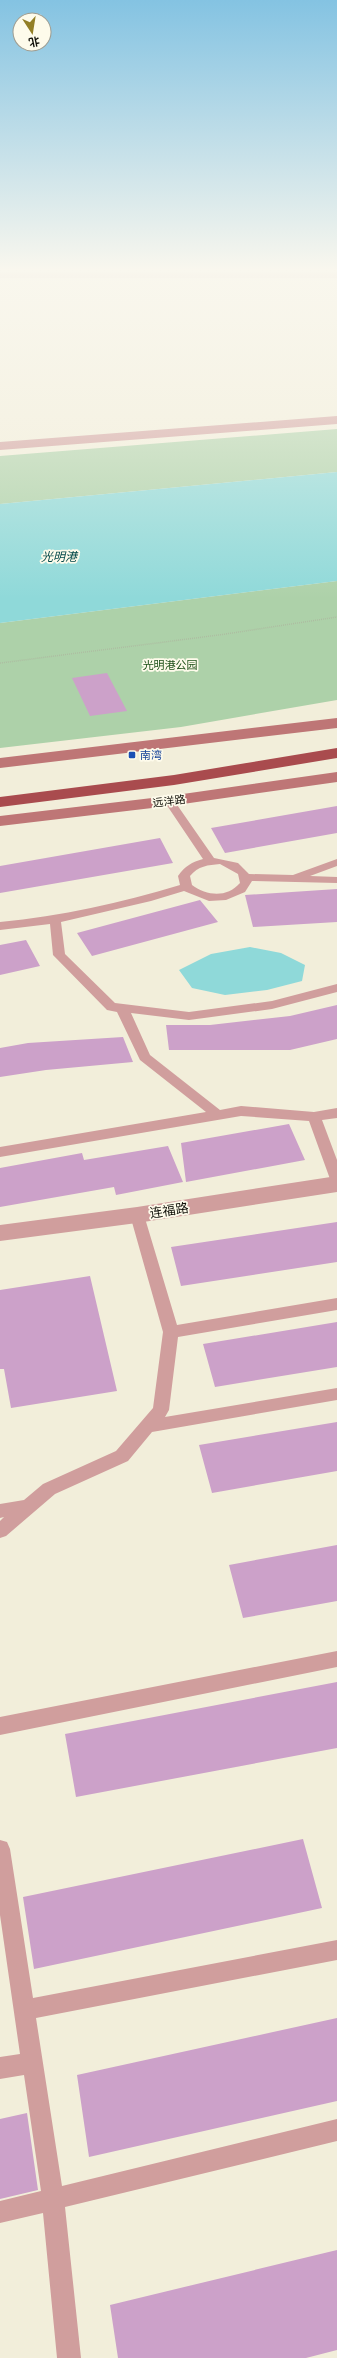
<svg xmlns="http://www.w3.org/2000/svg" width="337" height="2358" font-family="Inter,'Noto Sans SC',sans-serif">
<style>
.green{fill:#add1a9}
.water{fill:#8fd9d9}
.building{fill:#cca1c9}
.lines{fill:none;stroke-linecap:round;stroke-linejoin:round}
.path{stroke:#adaa9a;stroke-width:1.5;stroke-dasharray:0.5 1.5;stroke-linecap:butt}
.service{fill:#d09e9d;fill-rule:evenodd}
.tertiary{fill:#d09e9d;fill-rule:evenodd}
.secondary{fill:#be7676;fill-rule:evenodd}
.trunk{fill:#a94b4e;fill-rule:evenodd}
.transit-dot{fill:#1a4fb4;stroke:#fefbeb;stroke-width:1.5}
.labels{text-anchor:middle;stroke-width:3.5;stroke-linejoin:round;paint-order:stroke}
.far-park-label{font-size:11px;fill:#1c5017;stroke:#fefbeb}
.far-transit-label{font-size:11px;fill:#164399;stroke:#fefbeb;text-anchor:start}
.far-street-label{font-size:11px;fill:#0f0e07;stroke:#fefbeb}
.far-water-label{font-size:12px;font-style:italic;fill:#004748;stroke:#fefbeb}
.street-label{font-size:13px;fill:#0f0e07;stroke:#fefbeb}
</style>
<rect width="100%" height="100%" fill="#f2eeda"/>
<path class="green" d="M337,429V472L0,504V456Z
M337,581V700L181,727L0,748V623Z"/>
<path class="water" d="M337,472V581L0,623V504Z
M250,947L281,953L305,965L302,981L267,990L225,995L192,988L179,970L211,954Z"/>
<path class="building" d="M107,673L127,711L90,716L72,678Z
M337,806V833L225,853L211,828Z
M160,838L173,863L0,893V866Z
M337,889V922L253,927L245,895Z
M200,900L218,922L92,956L77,933Z
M26,940L40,966L0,975V945Z
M337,1005V1039L290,1050H169L166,1025H210L290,1016Z
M123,1037L133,1062L46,1070L0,1077V1048L28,1043Z
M289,1124L305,1160L186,1182L181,1143Z
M168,1146L183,1182L116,1195L114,1187L0,1207V1168L82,1153L84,1160Z
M337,1222V1262L181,1286L171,1247Z
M90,1276L117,1391L11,1408L4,1369H0V1290Z
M337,1322V1367L215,1387L203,1344Z
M337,1422V1471L212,1493L199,1445Z
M337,1545V1601L243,1618L229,1565Z
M337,1682V1748L76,1797L65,1734Z
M303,1839L322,1908L34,1969L23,1897Z
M337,2018V2101L89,2157L77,2075Z
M27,2113L38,2190L0,2199V2119Z
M337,2250V2350L306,2358H118L110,2305Z"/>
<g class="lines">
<path class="path" d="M0,663L219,635L337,617"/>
<path class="service" d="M169,798L173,799L214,858L238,863L249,874L293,875L337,859V866L310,876L337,877V883L252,881L245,892L226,900L209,901L184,891L151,901L61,922L65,954L115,1003L189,1012L272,1001L337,984V992L272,1009L189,1020L131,1013L150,1055L220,1110L241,1106L314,1112L337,1108V1118L322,1120L337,1160V1184L332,1182L330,1179L309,1121L241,1116L0,1157V1147L206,1112L140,1060L117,1012L107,1010L53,955L50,924L0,930V922C61,916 121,903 180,885L178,876C185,866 192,862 203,859L164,801ZM220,864L238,874L240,883C227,898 207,896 192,885L190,876C198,866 208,865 220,864Z
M137,1210L142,1211L144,1215L177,1325L337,1298V1310L178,1337L169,1410L165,1417L337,1388V1400L152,1432L128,1461L55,1494L6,1536L0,1538V1521L4,1517L0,1518V1504L24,1500L43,1484L116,1451L153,1408L163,1332L130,1215L132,1211Z
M337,1651V1667L0,1735V1717Z
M0,1840L7,1842L10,1849L33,1998L337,1940V1960L36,2018L62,2186L337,2119V2141L65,2207L81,2358H57L43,2213L0,2223V2201L41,2191L24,2075L0,2079V2057L20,2054L0,1915Z"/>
<path class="tertiary" d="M0,272H337V278H0Z
M337,416V424L0,450V442Z
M337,1176V1192L137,1223L0,1241V1225L137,1207Z"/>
<path class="secondary" d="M337,718V728L0,768V758Z
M337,772V782L169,806L0,826V816L169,796Z"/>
<path class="trunk" d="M337,748V758L174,785L0,807V797L174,775Z"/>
</g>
<linearGradient id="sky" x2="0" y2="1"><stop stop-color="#84c3e2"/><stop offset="0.45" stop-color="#f9f7ee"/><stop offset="1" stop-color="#f9f7ee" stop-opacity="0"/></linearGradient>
<rect width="337" height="599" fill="url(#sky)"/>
<rect class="transit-dot" x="128" y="751" width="8" height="8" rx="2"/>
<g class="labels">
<g class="far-park-label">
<text x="170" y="669">光明港公园</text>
</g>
<g class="far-transit-label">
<text x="140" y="759">南湾</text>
</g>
<g class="far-street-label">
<text transform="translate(169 801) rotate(-7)" y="4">远洋路</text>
</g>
<g class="far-water-label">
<text x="59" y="561">光明港</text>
</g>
<g class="street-label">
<text transform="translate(169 1210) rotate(-9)" y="5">连福路</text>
</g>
</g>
<g transform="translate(32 32) rotate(168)"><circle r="19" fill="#fefbeb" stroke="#9e9c90"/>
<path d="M0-3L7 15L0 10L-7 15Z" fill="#937f26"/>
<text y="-6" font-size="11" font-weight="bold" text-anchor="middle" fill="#0f0e07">北</text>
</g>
</svg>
